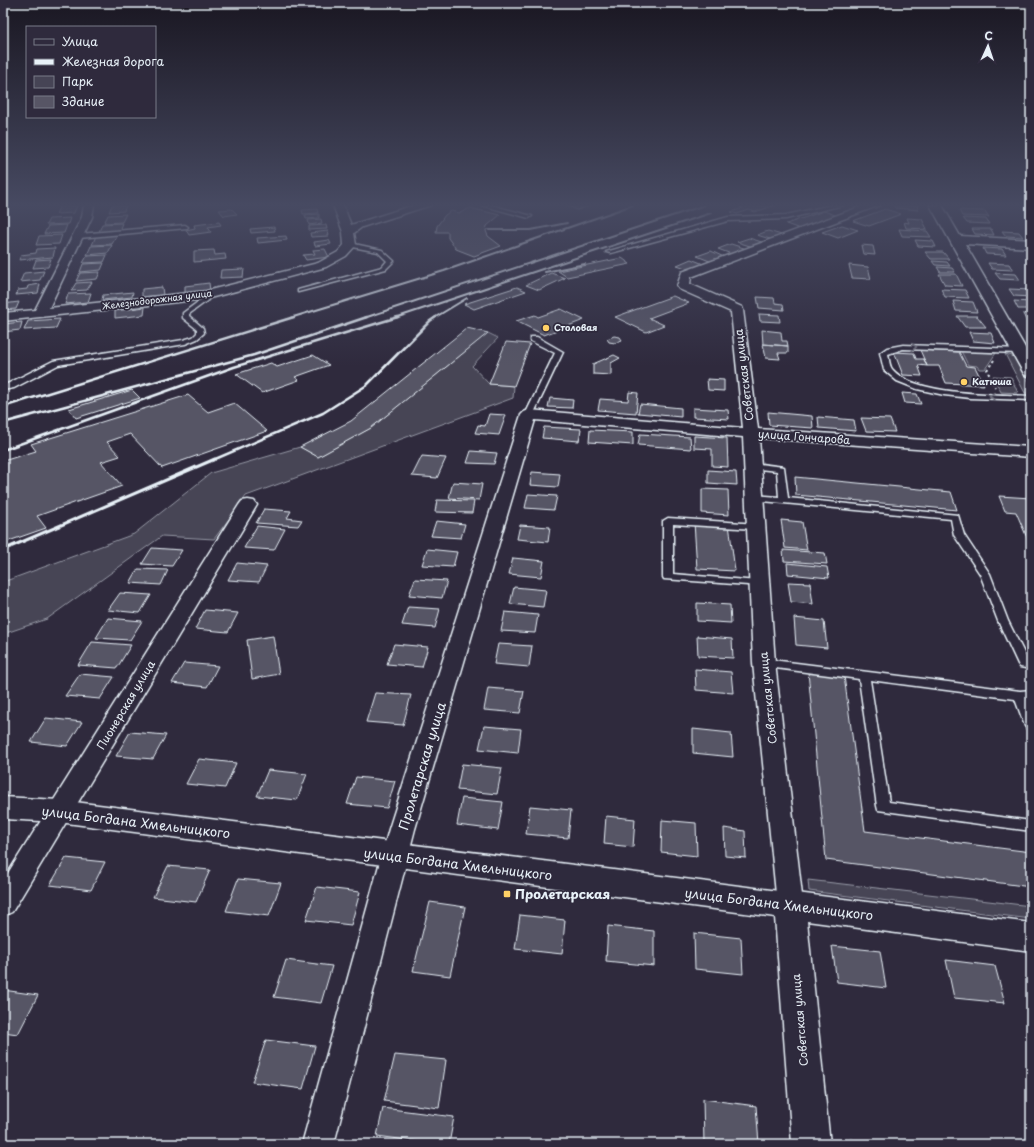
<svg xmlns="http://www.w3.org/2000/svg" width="1034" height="1147" font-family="'Playpen Sans',sans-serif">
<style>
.green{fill:#464455;stroke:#979aa6}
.building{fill:#575565;stroke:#e8f1f8}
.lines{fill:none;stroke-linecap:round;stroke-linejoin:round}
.lane-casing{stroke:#e8f1f8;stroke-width:3}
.street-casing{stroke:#e8f1f8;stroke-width:3}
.secondary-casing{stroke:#e8f1f8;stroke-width:3}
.path{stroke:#e8f1f8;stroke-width:2;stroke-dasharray:2.5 2.5;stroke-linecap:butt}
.lane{fill:#2f2a3d;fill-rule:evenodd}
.street{fill:#2f2a3d;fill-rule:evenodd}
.secondary{fill:#2f2a3d;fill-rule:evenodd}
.rail-far2{stroke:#e8f1f8;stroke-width:2}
.rail-far1{stroke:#e8f1f8;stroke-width:2.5}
.rail{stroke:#e8f1f8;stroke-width:3}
.oneway{stroke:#70707e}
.poi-dot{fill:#ffd166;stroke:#2f2a3d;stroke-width:1.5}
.labels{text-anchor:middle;stroke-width:3.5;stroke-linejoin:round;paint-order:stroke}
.far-street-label{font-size:9px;fill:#e8f1f8;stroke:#2f2a3d}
.far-poi-label{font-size:9px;font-weight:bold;fill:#e8f1f8;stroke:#2f2a3d;text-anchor:start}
.street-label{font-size:11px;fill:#e8f1f8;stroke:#2f2a3d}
.near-street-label{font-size:13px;fill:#e8f1f8;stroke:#2f2a3d}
.near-poi-label{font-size:13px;font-weight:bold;fill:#e8f1f8;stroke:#2f2a3d;text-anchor:start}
</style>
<rect width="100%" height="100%" fill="#2f2a3d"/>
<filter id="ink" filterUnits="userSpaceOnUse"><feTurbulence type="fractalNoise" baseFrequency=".025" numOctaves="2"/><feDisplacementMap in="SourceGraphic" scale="8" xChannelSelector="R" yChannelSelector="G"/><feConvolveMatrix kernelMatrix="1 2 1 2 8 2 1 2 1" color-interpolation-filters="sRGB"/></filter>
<g filter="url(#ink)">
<path class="green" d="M488,333L498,338L472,366L489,384L514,386L513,398L246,496L214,539L162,536L47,619L3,634V582L134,534L211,473L300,447L318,457L371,428Z
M961,351L996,353L985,369H979L977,366L968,365Z
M1005,354L1016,357L1031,386V393H1025Z
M993,376L1011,377L1018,393L1001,392Z
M808,880L1031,906V919L809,891Z"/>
<path class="building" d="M60,205H77L74,213L56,214Z
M112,205H126L124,211L109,212Z
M566,205H592L577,210Z
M743,205H776L755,212L749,210L737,214L731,212L743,208L739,207Z
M894,205H917L919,210L895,208Z
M470,208L500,215L487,226L486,231L488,236L501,246L474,256L456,249L448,238V232H436L437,226L445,215L451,211L460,213Z
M232,209L237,214L224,216L219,210Z
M317,209L318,213L303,214L302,210Z
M885,209L901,214L869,226L853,221Z
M959,210L985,211L989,217L962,216Z
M824,211L838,216L800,229L786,224Z
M126,214L122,222L104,223L108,215Z
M319,214V218L306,219L305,215Z
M70,218L68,224L46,225L49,219Z
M907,218L922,219L927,229L906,228L904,222L909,223Z
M963,218L986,219L989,224L967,223Z
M321,219L322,223L309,225L308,220Z
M219,222L221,225L208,227L211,232L189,235L186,230L195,228L194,225Z
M122,223L119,231L99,232L102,224Z
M67,225L64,233L44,234L48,226Z
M326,225L327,229L309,230V226Z
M842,225L858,230L838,238L822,232Z
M274,227L275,231L251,233L250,229Z
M899,229L927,231L931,237L902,236Z
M972,229H991L994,235L975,234Z
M328,231L329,236L311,237L310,233Z
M768,231L785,236L773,240L757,235Z
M1002,231L1019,232L1023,237L1006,236Z
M62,235L59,244L36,245L39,236Z
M117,235L112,244L92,245L96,236Z
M286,236L287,240L258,243L257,238Z
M749,238L765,243L753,247L737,242Z
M329,240L331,244L315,246L314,242Z
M915,240L933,241L936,247L918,246Z
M731,244L747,249L734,255L718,249Z
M112,245L108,253L87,255L91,246Z
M861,245L873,246L875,255L863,254Z
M55,248L53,257L19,260L21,255L36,253L37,249Z
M983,248L1002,249L1006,255L986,254Z
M325,249L329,257L306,260L303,255L315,254L313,250Z
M214,250L215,255L225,254L226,259L194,262V251Z
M711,251L726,258L712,262L697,256Z
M925,252H943L949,259H931Z
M107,255L104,262L83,263L87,256Z
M622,258L630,264L567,277L558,271Z
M51,259L48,267L33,268L36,260Z
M691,259L706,265L692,270L677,265Z
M932,261L947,262L950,266L935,265Z
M104,263L101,270L80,272L83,264Z
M988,263L1009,264L1013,270L992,269Z
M849,265L868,267L871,279L852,278Z
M937,267L952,268L955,272H940Z
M244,269L243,277L220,278L221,270Z
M44,271L40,280L20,282L24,273Z
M100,272L97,279L76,281L80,273Z
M551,273L565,278L539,290L526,285Z
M995,273L1016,274L1020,280L1000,279Z
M939,274H956L962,286L945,285Z
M92,282L87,290L71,291L76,283Z
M209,283L210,291L185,293V286Z
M40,284L38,293L16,295L18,290L27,289L28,286Z
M162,287L163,295L142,297V289Z
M517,287L526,291L474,309L464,304Z
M941,289L965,290L969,298L945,297Z
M1009,289L1031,290V297L1014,296Z
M133,292L132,297L102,300L103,295Z
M91,293L88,302L65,304L68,294Z
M673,296L689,303L649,318L664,325L646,332L615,317Z
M757,297L774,298L775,303L783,304L784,310L759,308Z
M953,301L973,302L977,312L956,311Z
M1014,301L1031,302V309H1018Z
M19,302L16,309L3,310V304Z
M145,307L144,315L115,318V311Z
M561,309L584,320L544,335L516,321L535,315L538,317Z
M759,314L779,315L780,322L760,321Z
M1023,314H1031V322H1027Z
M957,316H977L986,327H965Z
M60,319L56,328L24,330L28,321Z
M22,322L20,330L3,332V324Z
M467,328L488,333L371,428L318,457L300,447L351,421Z
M762,330L781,332L782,341H787L788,346L763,344Z
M969,332L991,333L995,343L973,341Z
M614,336L620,337L622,340L615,343L609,342L607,339Z
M506,342L530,344L514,386L489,384Z
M763,344L788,346V353H778L780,359L766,358Z
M920,350L959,352L966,366L975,367L984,385L946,383L939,366H927Z
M894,352L914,353L916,359H924L927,366L918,365L922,376L903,375Z
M313,355L329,365L295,377L299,380L262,393L236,374L271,363L277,367Z
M614,355L620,358L611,363V375L593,374V364Z
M707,379L724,380V391L708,390Z
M132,390L140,398L76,418L69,409Z
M629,392L638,393L636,413L598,410L600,399L628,401Z
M902,393L917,394L921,404L905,403Z
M188,395L208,412L234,403L267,431L162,468L130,434L107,442L120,456L101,462L122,486L37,516L46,528L3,543V461L36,451L31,444Z
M550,398L573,400L572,408L548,407Z
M640,404L681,408V417L638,413Z
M693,408L728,410L729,419L693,417Z
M768,412L812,416L813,428L769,425Z
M489,414L506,415L499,435L475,433L478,425L485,426Z
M818,417L854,420L856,431L819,428Z
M861,418L890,419L895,432L866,431Z
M544,427L581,429L579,441L542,438Z
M590,430L633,432V445L589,442Z
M640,434L690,437L691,449L638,445Z
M694,436L727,438L728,467L712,466V449L694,448Z
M471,451L497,453L494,464L467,463Z
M422,456L446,458L437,478L412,476Z
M708,470L736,472L737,485L708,483Z
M532,472L560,474L558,487L530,485Z
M795,477L951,492L957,510L796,495Z
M453,482L482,484L479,500L449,498Z
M702,489L728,490L729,515L702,513Z
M528,494L557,496L554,510L525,508Z
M999,496L1031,498V547L1016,512L1005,511Z
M437,500L474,501L472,513L435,512Z
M264,509L291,511L287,518L302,520L298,526L256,523Z
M781,520L802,522L807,550L785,548Z
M436,521L465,524L461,538L431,536Z
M694,522L729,524L735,571L697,569Z
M520,525L550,527L548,542L517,539Z
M257,526L285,529L274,550L244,548Z
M152,548L182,550L172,566L142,564Z
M427,549L457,552L453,567L422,565Z
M783,550L825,553L827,564L784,561Z
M513,558L544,561L541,577L509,574Z
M237,563L267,566L259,582L228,580Z
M787,563L827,567L829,578L788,574Z
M138,569L168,570L161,585L130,583Z
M415,579L447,581L442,598L409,595Z
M788,582L810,583L813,604L791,602Z
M514,587L546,590L543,607L510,604Z
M120,593L151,595L140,613L108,610Z
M697,603L730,605L731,623L697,621Z
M408,607L440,609L435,628L402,625Z
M205,610L238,613L228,632L195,629Z
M505,612L538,615L535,633L501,631Z
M108,618L142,621L130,640L96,638Z
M794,618L824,621L827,648L796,645Z
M273,636L279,674L252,679L247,640Z
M697,636L732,639L733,658L698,656Z
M92,642L131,645L117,668L78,665Z
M394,644L428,647L422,667L387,664Z
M498,644L532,646L529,667L494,664Z
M184,663L218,666L207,687L172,683Z
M695,669L731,672L733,693L696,690Z
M808,672L844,676L865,831L1031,852V887L826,860Z
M80,674L114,677L100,699L65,696Z
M488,688L524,691L520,713L484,710Z
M375,693L411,695L403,725L366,722Z
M46,718L82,722L67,746L31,742Z
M484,726L521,729L518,753L479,749Z
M693,729L731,733L733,757L693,753Z
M130,732L166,735L153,759L116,756Z
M199,759L236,763L225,788L186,784Z
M462,764L502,768L497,794L457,790Z
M268,770L307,774L297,800L257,796Z
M356,777L395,781L387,808L347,804Z
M462,798L503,802L498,830L457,825Z
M530,806L571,810L568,838L526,834Z
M606,816L635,819L633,847L604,844Z
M662,820L696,823L697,856L661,852Z
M724,828L745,831L746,858L725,856Z
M66,858L105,862L91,890L50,885Z
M168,866L210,870L196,902L153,897Z
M238,879L281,883L269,916L226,911Z
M317,887L360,892L351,925L306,920Z
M430,902L465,907L450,976L413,971Z
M520,915L565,920L562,954L515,949Z
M608,926L654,931V966L606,961Z
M694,933L741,938L743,974L695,969Z
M832,946L880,951L886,988L837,982Z
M286,960L332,966L321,1003L274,997Z
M946,960L995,966L1005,1003L954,998Z
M3,990L38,995L18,1034L3,1032Z
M266,1040L315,1046L303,1089L252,1082Z
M395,1055L446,1060L439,1108L384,1101Z
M703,1099L756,1106L759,1144H704Z
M383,1108L454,1117L449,1144H436L377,1136Z
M850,1139L891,1144H851Z"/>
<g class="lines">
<g class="lane-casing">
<path id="lane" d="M481,205H491L532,216L529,218Z
M832,205H843L786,219L728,221L611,253L606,252L728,217L786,215Z
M185,225L188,227L187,228L79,238L76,236L79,234Z
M350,243L382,250L394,261L386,269L298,292V290L382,267L387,261L378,252L348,246V244Z
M204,294H208V300L189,314V316L203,328L204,333L197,339L185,344L58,365L14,388L3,390V386L53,361L183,340L193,337L197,333V329L183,318V313L202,299Z
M531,337H537L563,352L533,415L529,417L525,415L555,353L531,341Z
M903,345L1022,349L1023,351L1019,353L903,349L888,354C889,358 889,365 892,369C914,396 997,394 1031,396V400L970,398L944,395L917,389L897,381L884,370L880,353L887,348Z
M752,463L784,467L788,498L958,515L964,535L990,574L1008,621L1028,661H1031V669L1020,667L1018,664L998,621L980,574L954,535L951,519L751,500L749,498L754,495L779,497L777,471L749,468L748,466L749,464Z
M668,518L758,524L760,526L755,529L673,524V574L758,581L763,584L762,586L664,579L663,577V521Z
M764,659L1020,691L1031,690V698H1027L1031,710V730L1027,729L1025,726L1015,699L870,680L889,802L1031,821V831L878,810L877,806L859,679L760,666L758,663L760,660Z"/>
</g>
<g class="street-casing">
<path id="street" d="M84,205H94L92,217L49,308L206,291L318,263L338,252L344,245L343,232L333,205H343L351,225L414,205H431L362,227L354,233L356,245L346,256L326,267L206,299L3,321V313L35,310L82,217Z
M865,205H880L691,277L690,284L742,307L743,310L758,429L1031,447V457L759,438L775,663L803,904L799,912L790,916L781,912L777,904L753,663L743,437L535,420L415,829L334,1144H302L389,829L521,415L524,412L529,410L743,428L731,312L679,289L677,286L682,272Z
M248,500L254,501L257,505L12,912L3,916V881L239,505L242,501Z"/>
</g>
<g class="secondary-casing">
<path id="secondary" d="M930,205H942L960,236L1031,240V248L965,244L1031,358V377L1025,375L1023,372Z
M3,797L59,800L787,892L790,890L797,893L1031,923V951L807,921L830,1144H792L775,917L59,822L3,819Z"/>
</g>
<path class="path" d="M994,360L987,370L995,387"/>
<use href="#lane" class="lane"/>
<use href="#street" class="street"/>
<use href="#secondary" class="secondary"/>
<path class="rail-far2" d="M489,230H531L567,223
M545,272L585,264
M290,318L444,271L633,205
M364,318L705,205
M395,318L711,213
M434,318L467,298"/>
<path class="rail-far1" d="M3,407L294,317
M3,423L254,355L367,317
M3,450L234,367L398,317
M213,460L323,413L367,385L430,321L436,317"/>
<path class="rail" d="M3,550L215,459"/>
</g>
<defs><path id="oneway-chevron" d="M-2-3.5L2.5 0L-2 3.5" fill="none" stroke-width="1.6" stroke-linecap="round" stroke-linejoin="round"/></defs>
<g class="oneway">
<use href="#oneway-chevron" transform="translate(914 347) rotate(-2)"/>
<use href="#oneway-chevron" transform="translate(992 396) rotate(-177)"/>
</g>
</g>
<linearGradient id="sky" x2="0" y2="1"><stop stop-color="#1a1722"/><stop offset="0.56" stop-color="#474a62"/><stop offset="1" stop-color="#474a62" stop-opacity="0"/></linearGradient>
<rect width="1034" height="366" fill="url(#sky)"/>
<g class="poi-dot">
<circle cx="546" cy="328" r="4"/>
<circle cx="964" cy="382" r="4"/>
<rect x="503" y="890" width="8" height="8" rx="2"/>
</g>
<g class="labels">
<g class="far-street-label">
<text transform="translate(157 300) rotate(-7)" y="3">Железнодорожная улица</text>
</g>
<g class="far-poi-label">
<text x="554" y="331">Столовая</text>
<text x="972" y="385">Катюша</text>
</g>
<g class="street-label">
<text transform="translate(744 375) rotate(-97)" y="4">Советская улица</text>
<text transform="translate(804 437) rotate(4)" y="4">улица Гончарова</text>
<text transform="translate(768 698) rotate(-96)" y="4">Советская улица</text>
<text transform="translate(126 705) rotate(-59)" y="4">Пионерская улица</text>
<text transform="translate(800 1020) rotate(-95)" y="4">Советская улица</text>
</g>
<g class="near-street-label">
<text transform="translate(422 766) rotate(-73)" y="5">Пролетарская улица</text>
<text transform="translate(136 822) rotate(7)" y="5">улица Богдана Хмельницкого</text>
<text transform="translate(458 864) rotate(7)" y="5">улица Богдана Хмельницкого</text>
<text transform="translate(779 904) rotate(7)" y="5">улица Богдана Хмельницкого</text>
</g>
<g class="near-poi-label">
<text x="515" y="899">Пролетарская</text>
</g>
</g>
<rect width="1034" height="1147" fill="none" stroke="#2f2a3d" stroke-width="16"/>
<rect x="8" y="8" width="1018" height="1131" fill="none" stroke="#e8f1f8" stroke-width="1.5" filter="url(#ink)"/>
<rect x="26" y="26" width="130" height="92" fill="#2f2a3d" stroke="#797a88"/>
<rect x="34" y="39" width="20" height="6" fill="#2f2a3d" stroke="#797a88"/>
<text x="62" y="46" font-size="12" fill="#e8f1f8">Улица</text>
<rect x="34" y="59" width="20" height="6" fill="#e8f1f8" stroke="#797a88"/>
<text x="62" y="66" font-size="12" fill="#e8f1f8">Железная дорога</text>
<rect x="34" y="76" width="20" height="12" fill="#464455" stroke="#797a88"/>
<text x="62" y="86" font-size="12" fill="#e8f1f8">Парк</text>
<rect x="34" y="96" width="20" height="12" fill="#575565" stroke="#797a88"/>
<text x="62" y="106" font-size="12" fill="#e8f1f8">Здание</text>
<g transform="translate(988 46) rotate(3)" stroke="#2f2a3d" stroke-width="3" paint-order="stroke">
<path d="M0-3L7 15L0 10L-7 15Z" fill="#e8f1f8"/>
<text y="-6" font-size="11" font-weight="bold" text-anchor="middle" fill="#e8f1f8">С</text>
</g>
</svg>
